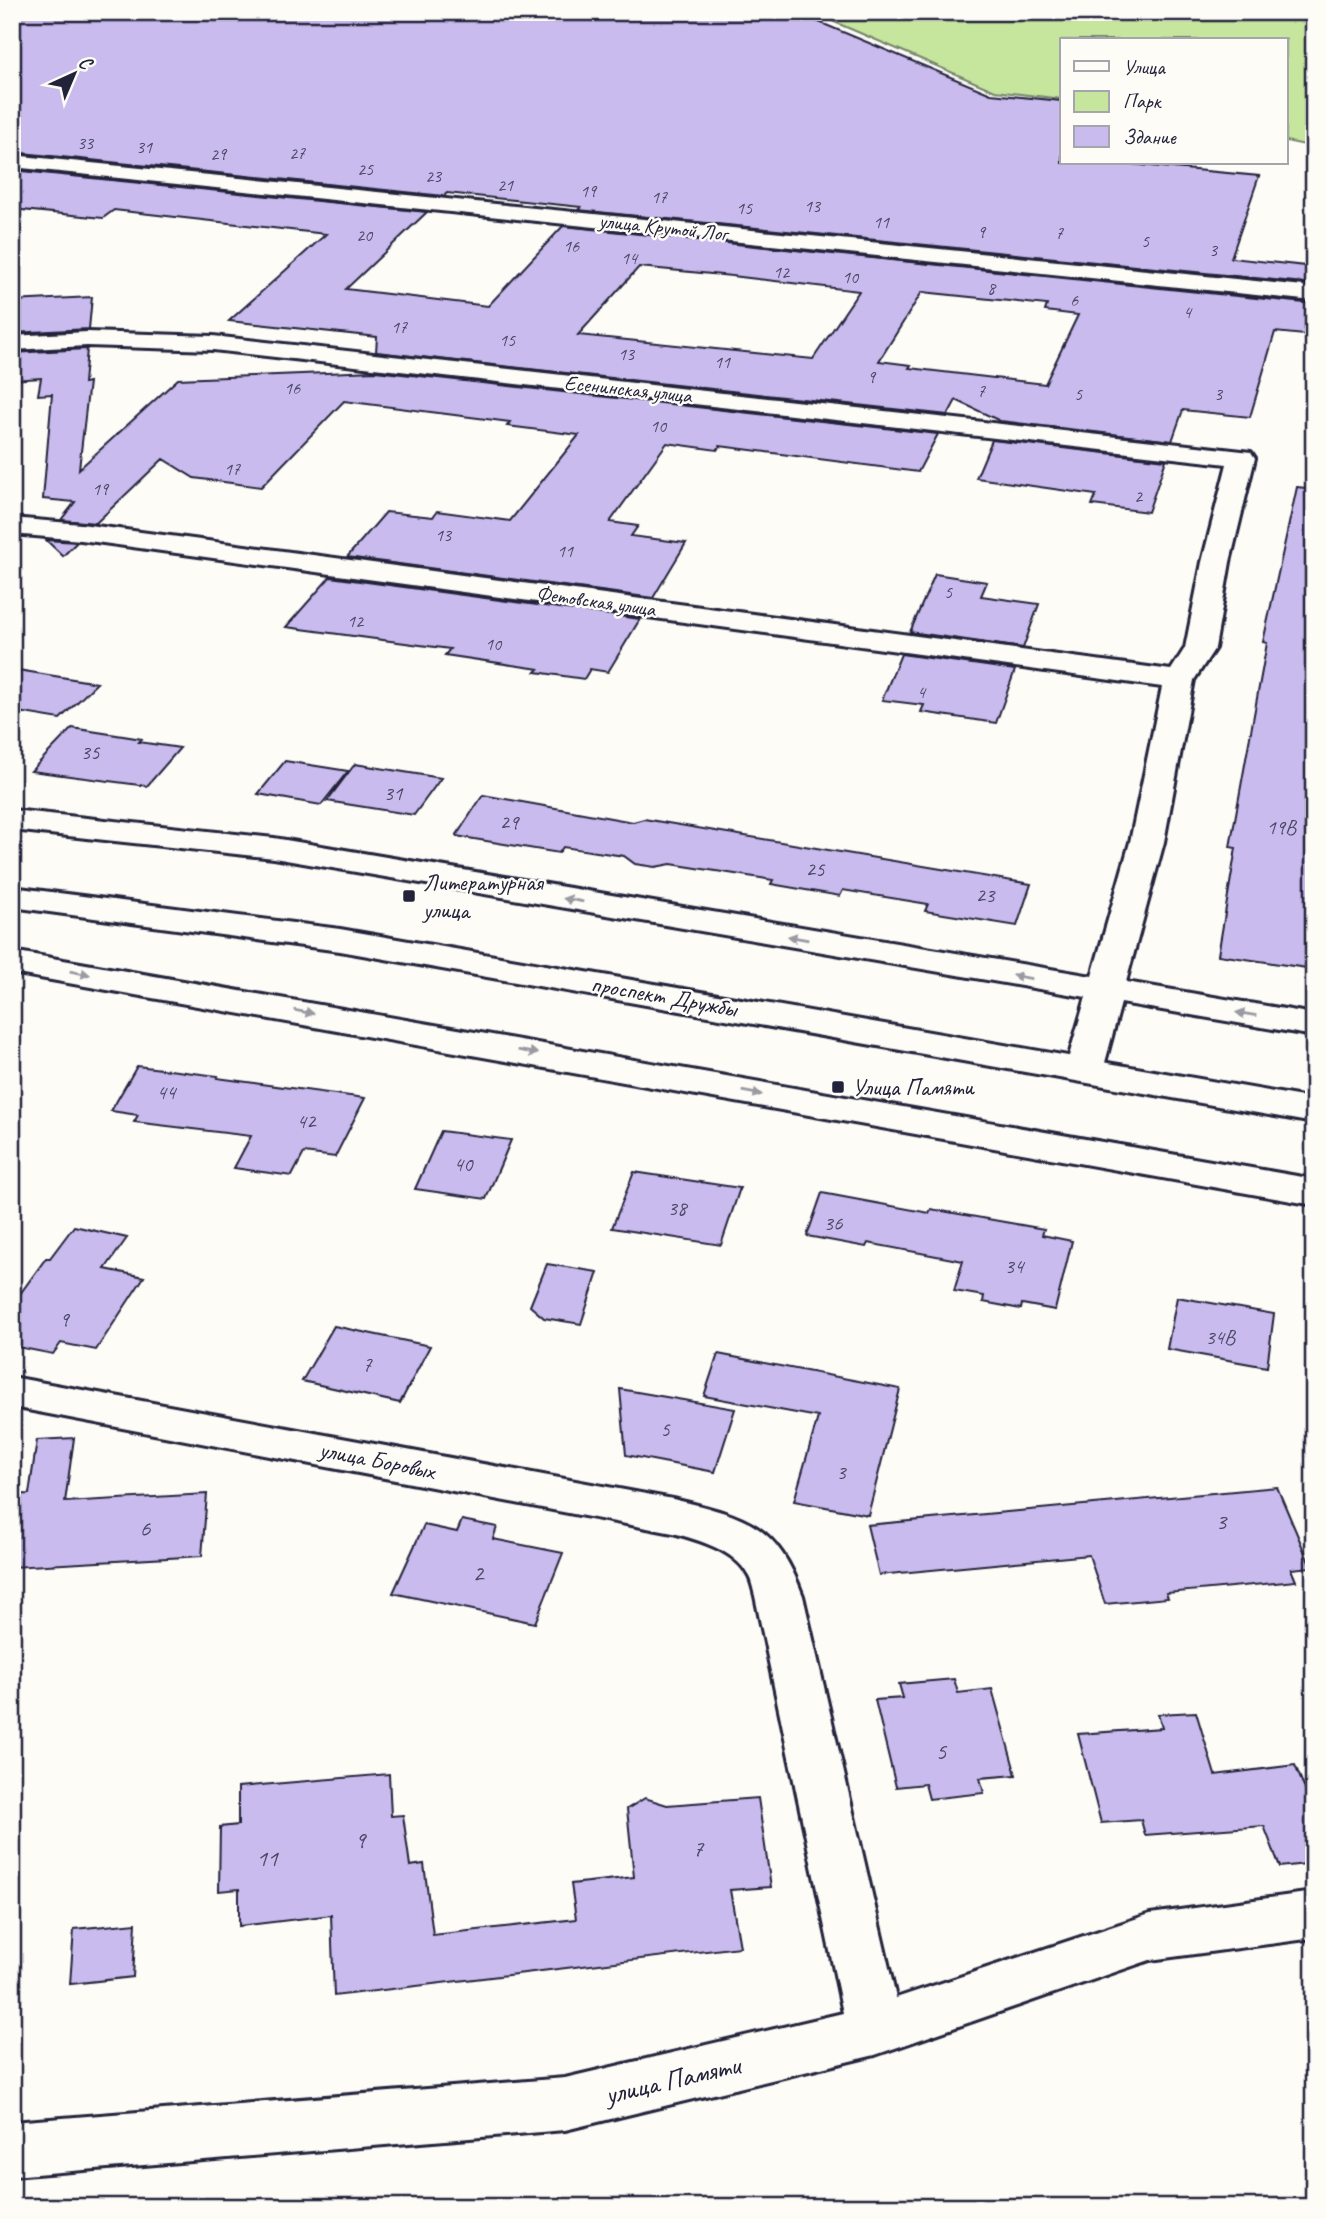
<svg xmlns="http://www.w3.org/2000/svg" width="1326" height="2219" font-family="Caveat,sans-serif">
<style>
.green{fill:#c6e59d;stroke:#74846c;stroke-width:2}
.building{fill:#c9bbed;stroke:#22223b;stroke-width:2;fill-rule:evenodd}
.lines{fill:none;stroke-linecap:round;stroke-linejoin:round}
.street-casing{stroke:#22223b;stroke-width:6}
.secondary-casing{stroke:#22223b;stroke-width:6}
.street{fill:#fdfcf7;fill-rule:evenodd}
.secondary{fill:#fdfcf7;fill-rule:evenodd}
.oneway{fill:#9a9aa2}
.poi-dot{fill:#22223b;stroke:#fdfcf7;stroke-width:2.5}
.labels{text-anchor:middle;stroke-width:5;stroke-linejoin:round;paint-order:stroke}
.far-number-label{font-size:18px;fill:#4c4868}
.far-street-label{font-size:21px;fill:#22223b;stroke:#fdfcf7}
.number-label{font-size:21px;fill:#4c4868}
.poi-label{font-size:24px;fill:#22223b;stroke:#fdfcf7;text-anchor:start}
.street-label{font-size:24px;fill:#22223b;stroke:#fdfcf7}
.near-number-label{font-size:24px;fill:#4c4868}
.near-street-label{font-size:28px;fill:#22223b;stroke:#fdfcf7}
</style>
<rect width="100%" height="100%" fill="#fdfcf7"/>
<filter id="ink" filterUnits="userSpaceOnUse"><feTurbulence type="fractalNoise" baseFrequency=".0143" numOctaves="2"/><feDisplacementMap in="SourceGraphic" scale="14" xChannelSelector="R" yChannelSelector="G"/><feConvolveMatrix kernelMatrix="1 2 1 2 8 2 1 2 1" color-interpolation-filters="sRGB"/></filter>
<g filter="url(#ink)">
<path class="green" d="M811,12H1314V147L1286,141V40H1062V99L995,91Z"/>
<path class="building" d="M12,12H795L991,94L1062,101V163H1119L1259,176L1231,258L1314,267V284L578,210L581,207L447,193L444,196L12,152Z
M12,170L427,212L346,289L488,306L563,226L1314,304V336L1275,332L1250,417L1183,410L1172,441L1000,421L956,400L948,415L376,352L377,337L229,321L326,234L114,210L103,218L12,209ZM639,267L732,276L859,291L813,359L578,335ZM922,292L1047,305L1045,311L1078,315L1045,384L909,368L911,365L879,361Z
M92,297L89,329L12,333V301Z
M87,349L84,383L89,382L79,469L178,379L375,371L938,434L918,472L720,446L717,450L667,443L610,522L638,526L631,536L686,543L653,598L347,557L386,512L433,517L437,511L510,521L579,435L507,426L510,422L344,401L261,487L194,478L163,459L96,523L61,520L75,502L43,499L52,394L38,395L41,378L12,380V353Z
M992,440L1166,460L1148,512L1092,505L1096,495L976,478Z
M1297,487L1314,489V969L1218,955L1236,848L1230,847L1267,643L1263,642Z
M46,540L77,542L63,556Z
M935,574L987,582L981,596L1039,604L1023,648L910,632Z
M330,577L640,619L608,672L590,669L584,679L536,672L539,669L445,655L450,649L286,627Z
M901,654L1015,670L996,723L921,712L924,705L882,700Z
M12,669L97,683L60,719L12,711Z
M72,728L142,739L139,742L180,748L147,786L31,771Z
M285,761L348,771L321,805L258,794Z
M355,764L441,778L414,815L327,801Z
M483,795L633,822L644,819L1031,884L1017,926L925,911L928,904L843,890L840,896L771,884L773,880L671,864L655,867L635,864L624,856L563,847L559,853L456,836Z
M137,1066L218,1076L217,1078L365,1098L335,1157L304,1153L292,1176L234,1168L251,1136L134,1122L138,1115L111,1111Z
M441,1131L511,1140L486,1199L415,1189Z
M634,1172L740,1188L721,1245L612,1228Z
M822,1193L929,1213L931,1209L1044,1229L1042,1235L1072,1241L1055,1310L1022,1304L1021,1309L983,1302L984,1296L954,1291L963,1261L868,1243L866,1247L807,1236Z
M74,1226L127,1238L105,1269L144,1277L96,1350L61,1343L53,1354L12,1346V1305L46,1258H50Z
M547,1264L598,1272L581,1324L544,1318L530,1306Z
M1177,1297L1274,1314L1267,1367L1167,1349Z
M334,1326L430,1346L400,1403L302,1381Z
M718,1354L900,1389L868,1515L794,1501L818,1417L704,1396Z
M620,1389L735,1409L715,1472L626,1455Z
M74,1438L65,1502L207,1494L202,1556L12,1567V1495L29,1494L37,1440Z
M1277,1487L1311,1567L1291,1569L1296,1581L1166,1593L1168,1598L1105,1604L1089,1555L879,1575L867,1525Z
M462,1520L497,1527L493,1539L563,1553L535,1623L393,1593L424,1525L457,1532Z
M954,1679L958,1693L992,1689L1016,1775L980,1778L984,1793L929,1799L925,1784L896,1787L875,1700L903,1698L899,1684Z
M1196,1712L1215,1775L1295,1765L1314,1811V1863L1280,1867L1264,1826L1145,1835L1141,1820L1101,1823L1078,1734L1162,1728L1158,1714Z
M389,1774L391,1816L403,1815L410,1866L424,1864L433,1935L576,1919L571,1884L634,1877L627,1809L645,1798L667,1805L758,1798L771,1887L730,1890L740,1947L334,1996L331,1915L239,1926V1889L219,1891L220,1827L238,1825V1787Z
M136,1923L133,1977L70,1984L74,1929Z"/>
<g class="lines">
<g class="street-casing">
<path id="street" d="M12,155L1314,287V301L12,167Z
M87,332L213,336L1251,452L1255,458L1230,562L1215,648L1194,680L1164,842L1126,982L1314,1014V1036L1121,1003L1103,1070L1097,1078L1084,1081L1071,1078L1065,1070L1086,997L274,858L12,830V810L274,838L1092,976L1130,842L1162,687L81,540L12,534V518L81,524L1171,670L1185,648L1202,562L1227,464L213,350L87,346L12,350V336Z
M12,951L1314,1179V1205L12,973Z
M12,1377L673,1499C745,1517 776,1522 803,1596L896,1998L1150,1914L1314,1892V1938L1150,1960L875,2055L565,2130L12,2176V2122L565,2078L843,2013L755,1596C753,1589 752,1581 748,1575C735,1550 698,1540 673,1533L12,1407Z"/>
</g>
<g class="secondary-casing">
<path id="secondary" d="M12,887L340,929L1314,1099V1123L340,951L12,907Z"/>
</g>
<use href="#street" class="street"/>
<use href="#secondary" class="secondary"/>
</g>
<defs><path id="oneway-solid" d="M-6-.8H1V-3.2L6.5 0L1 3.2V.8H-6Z" transform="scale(1.75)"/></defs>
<g class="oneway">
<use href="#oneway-solid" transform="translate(573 900) rotate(-170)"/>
<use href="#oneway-solid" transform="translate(798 938) rotate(-170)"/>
<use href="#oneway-solid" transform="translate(80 973) rotate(10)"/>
<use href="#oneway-solid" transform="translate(1022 977) rotate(-170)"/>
<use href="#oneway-solid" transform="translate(304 1012) rotate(10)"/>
<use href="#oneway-solid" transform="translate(1246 1014) rotate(-171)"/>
<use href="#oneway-solid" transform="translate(528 1052) rotate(10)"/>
<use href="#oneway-solid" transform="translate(752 1093) rotate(10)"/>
</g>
</g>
<g class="poi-dot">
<rect x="402" y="889" width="14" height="14" rx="3.5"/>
<rect x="831" y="1080" width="14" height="14" rx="3.5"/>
</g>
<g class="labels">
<g class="far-number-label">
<text x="85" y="149">33</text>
<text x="144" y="153">31</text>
<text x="297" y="159">27</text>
<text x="218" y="160">29</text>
<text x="365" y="175">25</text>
<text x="433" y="182">23</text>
<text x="505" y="191">21</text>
<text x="588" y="197">19</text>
<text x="659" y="203">17</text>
<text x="812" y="212">13</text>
<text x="744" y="214">15</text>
<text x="881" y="228">11</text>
<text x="981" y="238">9</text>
<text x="1059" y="239">7</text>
<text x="364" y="241">20</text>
<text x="1145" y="247">5</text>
<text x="571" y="252">16</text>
<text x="1213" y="256">3</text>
<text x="629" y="264">14</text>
<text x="781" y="278">12</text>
<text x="850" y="283">10</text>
<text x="991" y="294">8</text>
<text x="1074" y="306">6</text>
<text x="1187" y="318">4</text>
<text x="399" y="333">17</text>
<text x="507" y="346">15</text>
<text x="626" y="360">13</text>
<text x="722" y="368">11</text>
<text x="871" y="383">9</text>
<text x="292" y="394">16</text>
<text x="981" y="397">7</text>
<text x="1078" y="400">5</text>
<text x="1218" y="400">3</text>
<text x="658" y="432">10</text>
<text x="232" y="475">17</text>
<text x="100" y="495">19</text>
<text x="1138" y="502">2</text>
<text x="443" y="541">13</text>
<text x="565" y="557">11</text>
<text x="948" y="598">5</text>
<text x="355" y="627">12</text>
<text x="493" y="650">10</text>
<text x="921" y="698">4</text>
</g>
<g class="far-street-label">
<text transform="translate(663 227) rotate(6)" y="7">улица Крутой Лог</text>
<text transform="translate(628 389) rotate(6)" y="7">Есенинская улица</text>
<text transform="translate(596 601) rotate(8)" y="7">Фетовская улица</text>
</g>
<g class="number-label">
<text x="90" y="759">35</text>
<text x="393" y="800">31</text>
<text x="509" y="829">29</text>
<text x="1281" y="834">19В</text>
<text x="815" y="876">25</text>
<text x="985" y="902">23</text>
<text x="166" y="1099">44</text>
<text x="306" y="1128">42</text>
<text x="463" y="1171">40</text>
<text x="677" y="1215">38</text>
<text x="833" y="1230">36</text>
<text x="1014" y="1273">34</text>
<text x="64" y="1326">9</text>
<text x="1220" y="1344">34В</text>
<text x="367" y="1371">7</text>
<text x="665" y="1436">5</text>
<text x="841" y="1479">3</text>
</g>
<g class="poi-label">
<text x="423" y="890">Литературная<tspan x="423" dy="28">улица</tspan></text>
<text x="852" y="1095">Улица Памяти</text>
</g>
<g class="street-label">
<text transform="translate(664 996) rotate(10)" y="8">проспект Дружбы</text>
<text transform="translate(377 1460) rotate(11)" y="8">улица Боровых</text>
</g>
<g class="near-number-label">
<text x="1221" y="1529">3</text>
<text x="145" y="1536">6</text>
<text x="478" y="1581">2</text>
<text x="941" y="1759">5</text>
<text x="360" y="1848">9</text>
<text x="698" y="1856">7</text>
<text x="267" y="1866">11</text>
</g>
<g class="near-street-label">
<text transform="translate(672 2079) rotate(-13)" y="10">улица Памяти</text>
</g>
</g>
<rect width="1326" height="2219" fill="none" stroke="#fdfcf7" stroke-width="42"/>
<rect x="21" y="21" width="1284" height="2177" fill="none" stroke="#22223b" stroke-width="2.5" filter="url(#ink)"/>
<rect x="1060" y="38" width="228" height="126" fill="#fdfcf7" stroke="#a5a5ac" stroke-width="2"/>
<rect x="1074" y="61" width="35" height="10" fill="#fdfcf7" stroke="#a5a5ac" stroke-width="2"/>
<text x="1123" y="74" font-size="21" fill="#22223b">Улица</text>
<rect x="1074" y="91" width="35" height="21" fill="#c6e59d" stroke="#a5a5ac" stroke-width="2"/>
<text x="1123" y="108" font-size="21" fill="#22223b">Парк</text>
<rect x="1074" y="126" width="35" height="21" fill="#c9bbed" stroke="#a5a5ac" stroke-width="2"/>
<text x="1123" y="144" font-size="21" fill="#22223b">Здание</text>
<g transform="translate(74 74) rotate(44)" stroke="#fdfcf7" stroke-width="5" paint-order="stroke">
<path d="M0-5L12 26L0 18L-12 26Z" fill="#22223b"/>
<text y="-10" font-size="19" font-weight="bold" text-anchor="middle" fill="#22223b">С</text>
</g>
</svg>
